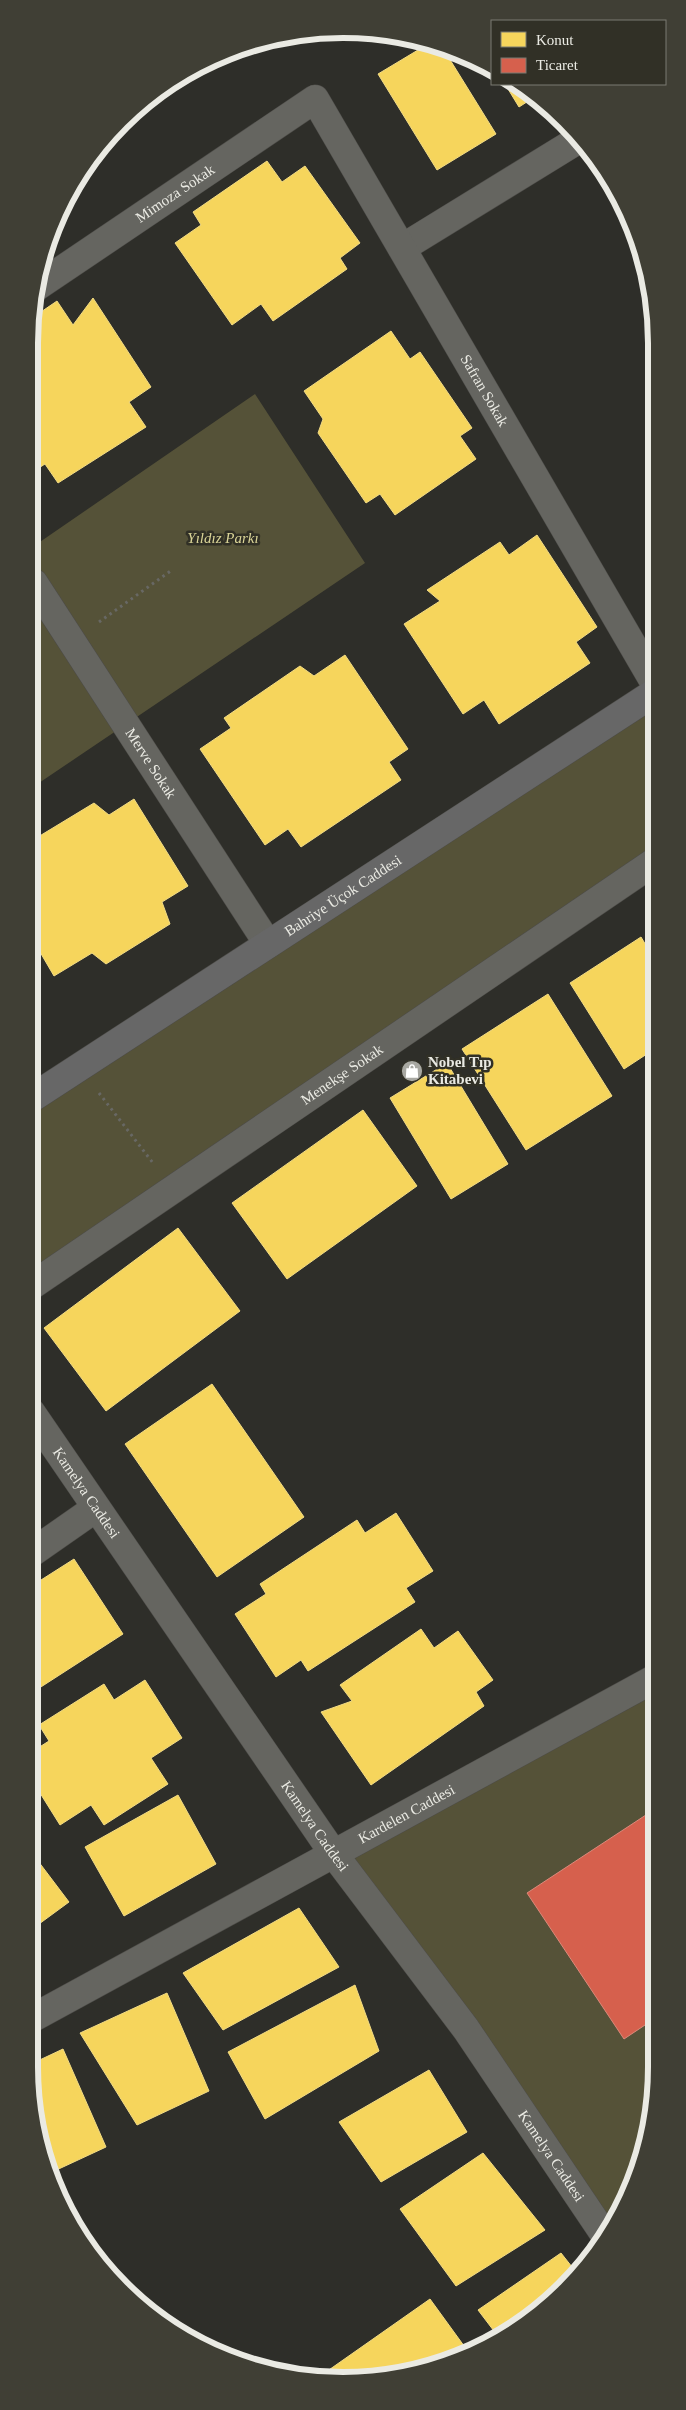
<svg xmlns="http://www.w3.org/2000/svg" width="686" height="2410" font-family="'Times New Roman',serif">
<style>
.green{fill:#555238}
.homes{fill:#f6d55c;stroke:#f2db84}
.shops{fill:#d6604d;stroke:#dc897a}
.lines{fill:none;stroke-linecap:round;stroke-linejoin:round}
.minor-casing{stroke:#4d4c48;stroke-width:29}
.major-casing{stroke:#4d4c48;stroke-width:29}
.path{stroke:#686864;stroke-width:3;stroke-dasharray:2.5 4;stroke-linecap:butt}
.minor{stroke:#656560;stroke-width:28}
.major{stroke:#676767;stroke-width:28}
.labels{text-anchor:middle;stroke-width:5;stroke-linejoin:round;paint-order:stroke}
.street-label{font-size:15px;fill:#eaeae3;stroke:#313026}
.park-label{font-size:15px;font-style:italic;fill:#dad497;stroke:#313026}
.poi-label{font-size:15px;font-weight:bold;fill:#eaeae3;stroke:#313026;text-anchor:start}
.rim{fill:none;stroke:#eaeae3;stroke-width:6}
</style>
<rect width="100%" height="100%" fill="#2e2e29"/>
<path class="green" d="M255,394L365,563L33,787L34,546Z
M654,693V862L31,1286L32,1098Z
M652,1680L651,2128L605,2240L333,1853Z"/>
<path class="homes" d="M428,44L444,50L496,134L437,170L378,74Z
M505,84H516L533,98L519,107Z
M267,161L282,182L305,166L360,243L340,258L347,269L273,321L261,304L232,325L175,243L201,225L193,212Z
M93,298L151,387L129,402L146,427L58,483L45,464L34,471L35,316L57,301L73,325Z
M391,331L410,359L420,352L472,428L460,436L476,459L395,515L380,494L366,503L318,433L323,419L304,391Z
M537,535L597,627L576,642L590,663L499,724L484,700L463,714L404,624L440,601L427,590L500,542L509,555Z
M345,655L408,749L389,762L401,780L301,847L288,829L265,845L200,749L231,728L224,718L300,666L314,676Z
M134,799L188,886L162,902L170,924L106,964L92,953L54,976L33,940V840L94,803L109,815Z
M641,937L653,957V1050L624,1069L570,983Z
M548,994L612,1096L526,1150L462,1049Z
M447,1063L508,1164L451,1199L390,1098Z
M363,1110L417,1186L287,1279L232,1203Z
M178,1228L240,1311L106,1411L44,1328Z
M212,1384L304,1517L217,1577L125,1444Z
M31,1508L39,1521L31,1527Z
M396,1513L433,1571L406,1588L415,1602L308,1671L301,1660L276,1677L235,1614L266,1594L260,1584L357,1520L365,1533Z
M74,1559L123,1634L30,1694V1587Z
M421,1629L434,1648L458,1631L493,1680L476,1692L484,1706L371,1785L321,1712L352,1701L340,1685Z
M145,1680L182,1738L151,1758L168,1784L104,1825L91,1805L60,1825L30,1777V1753L49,1741L39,1725L104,1684L114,1700Z
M178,1795L216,1864L124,1916L85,1847Z
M29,1849L69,1902L39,1924L31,1913L29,1914Z
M299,1908L339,1967L223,2030L183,1973Z
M355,1985L379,2051L265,2119L228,2052Z
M167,1993L209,2091L137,2125L80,2033Z
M63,2049L106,2147L50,2173L29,2065Z
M429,2070L467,2132L381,2182L339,2122Z
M483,2153L545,2230L456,2286L400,2209Z
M561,2253L576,2272L534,2316L497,2335L478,2310Z
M430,2299L467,2350L425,2370L322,2381L316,2379Z"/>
<path class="shops" d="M652,1811L651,2021L624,2039L527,1893Z"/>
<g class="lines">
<g class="minor-casing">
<g id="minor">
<path d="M402,248L581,138"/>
<path id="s1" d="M35,288L315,99L654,682"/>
<path id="s2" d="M34,583L268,944"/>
<path id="s3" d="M31,1286L654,862"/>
<path id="s4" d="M31,1412L333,1853L466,2029L606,2237"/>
<path d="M30,1554L96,1508"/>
<path id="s5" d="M29,2020L652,1680"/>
</g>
</g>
<g class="major-casing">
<g id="major">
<path id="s6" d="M32,1098L654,693"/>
</g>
</g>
<path class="path" d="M99,622L172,570
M99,1093L153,1163"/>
<use href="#minor" class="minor"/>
<use href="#major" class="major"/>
</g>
<defs>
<g id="shop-disc" transform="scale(1.125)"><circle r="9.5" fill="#a8a8a2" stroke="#313026"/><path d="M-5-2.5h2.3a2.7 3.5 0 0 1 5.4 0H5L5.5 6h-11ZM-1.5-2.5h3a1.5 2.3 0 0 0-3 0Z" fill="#fff"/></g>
</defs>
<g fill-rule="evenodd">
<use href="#shop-disc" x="412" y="1071"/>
</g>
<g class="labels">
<g class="street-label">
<text dy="5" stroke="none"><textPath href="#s1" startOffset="169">Mimoza Sokak</textPath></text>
<text dy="5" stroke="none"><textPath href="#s1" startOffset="675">Safran Sokak</textPath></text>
<text dy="5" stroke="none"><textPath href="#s2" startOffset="215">Merve Sokak</textPath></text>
<text dy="5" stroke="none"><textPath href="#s6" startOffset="371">Bahriye Üçok Caddesi</textPath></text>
<text dy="5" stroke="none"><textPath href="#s3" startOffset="376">Menekşe Sokak</textPath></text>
<text dy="5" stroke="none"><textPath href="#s4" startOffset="98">Kamelya Caddesi</textPath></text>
<text dy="5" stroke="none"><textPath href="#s5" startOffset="430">Kardelen Caddesi</textPath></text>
<text dy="5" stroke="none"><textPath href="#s4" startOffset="502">Kamelya Caddesi</textPath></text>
<text dy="5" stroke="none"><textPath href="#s4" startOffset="908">Kamelya Caddesi</textPath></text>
</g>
<g class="park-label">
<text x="223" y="543">Yıldız Parkı</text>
</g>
<g class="poi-label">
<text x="428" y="1067">Nobel Tıp<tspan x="428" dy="17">Kitabevi</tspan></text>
</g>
</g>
<path d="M0 0H686V2410H0ZM343 38H343A305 305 0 0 1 648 343V2067A305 305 0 0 1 343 2372H343A305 305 0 0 1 38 2067V343A305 305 0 0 1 343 38Z" fill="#403f35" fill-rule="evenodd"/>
<path class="rim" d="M343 38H343A305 305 0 0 1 648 343V2067A305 305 0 0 1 343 2372H343A305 305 0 0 1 38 2067V343A305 305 0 0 1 343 38Z"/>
<rect x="491" y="20" width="175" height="65" fill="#313026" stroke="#7b7a72"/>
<rect x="501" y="32" width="25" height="15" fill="#f6d55c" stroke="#7b7a72"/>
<text x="536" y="45" font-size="15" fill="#eaeae3">Konut</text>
<rect x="501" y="58" width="25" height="15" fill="#d6604d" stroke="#7b7a72"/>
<text x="536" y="70" font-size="15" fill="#eaeae3">Ticaret</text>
</svg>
